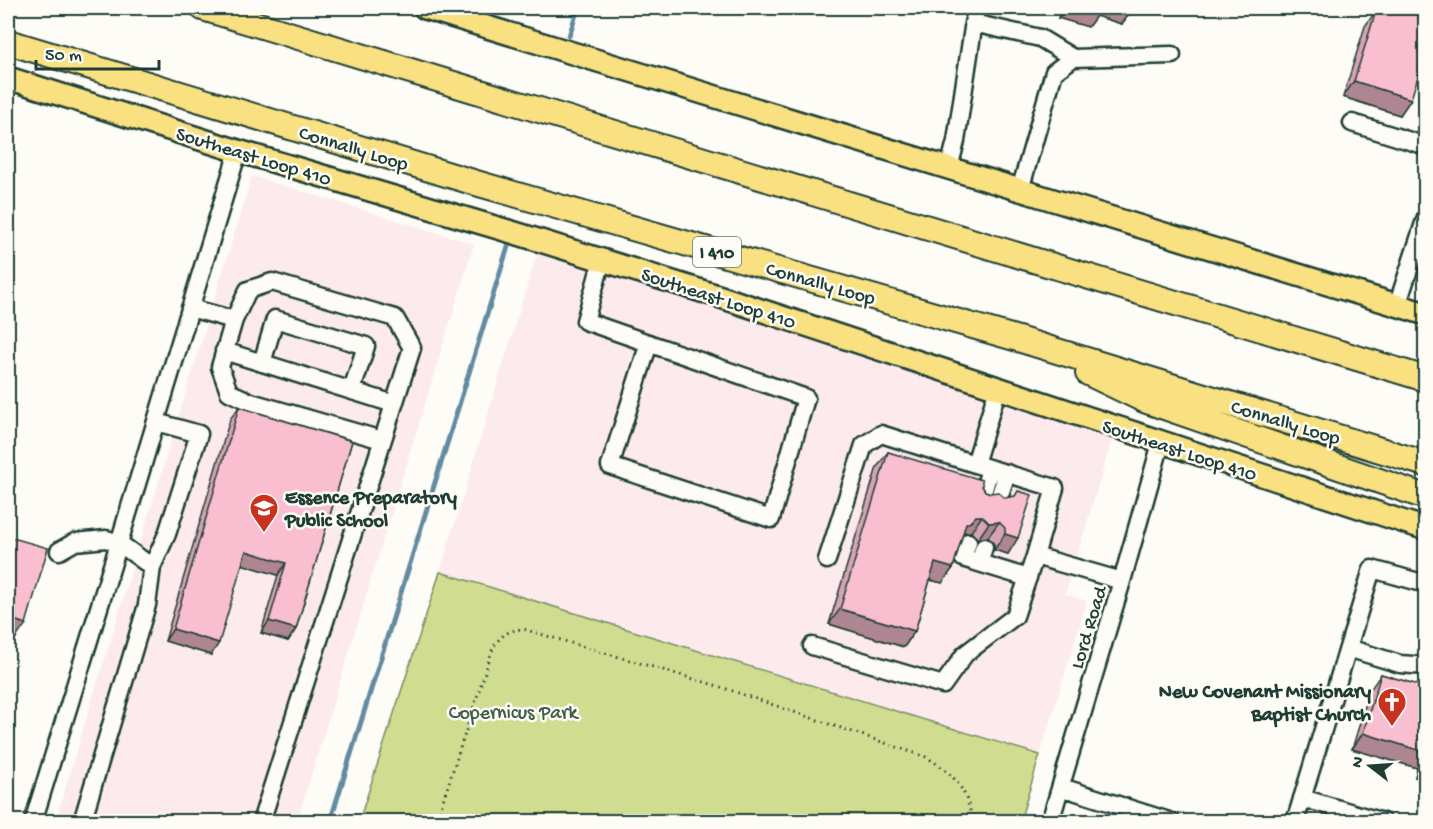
<svg xmlns="http://www.w3.org/2000/svg" width="1433" height="829" font-family="'Gochi Hand',sans-serif">
<style>
.built{fill:#fceaec}
.green{fill:#d0dd91;stroke:#788d62;stroke-width:1.5}
.lines{fill:none;stroke-linecap:round;stroke-linejoin:round}
.stream{stroke:#628ba1;stroke-width:5}
.minor-casing{stroke:#1f3d34;stroke-width:21}
.major-casing{stroke:#1f3d34;stroke-width:26}
.highway-casing{stroke:#1f3d34;stroke-width:28}
.path{stroke:#1f3d34;stroke-width:3;stroke-dasharray:1.5 4.5;stroke-linecap:butt}
.minor{stroke:#fdfcf7;stroke-width:16}
.major{stroke:#f9e181;stroke-width:21}
.highway{stroke:#f9e181;stroke-width:24}
.wall{fill:#d6a4b4;stroke:#1f3d34;stroke-width:1.5}
.shaded-wall{fill:#ae8692;stroke:#1f3d34;stroke-width:1.5}
.building{fill:#f9bfd1;stroke:#1f3d34;stroke-width:1.5}
.labels{text-anchor:middle;stroke-width:5;stroke-linejoin:round;paint-order:stroke}
.shield{fill:#fdfcf7;stroke:#62766e;stroke-width:1.5}
.shield-label{font-size:18px;font-weight:bold;fill:#1f3d34}
.street-label{font-size:20px;fill:#1f3d34;stroke:#fdfcf7}
.poi-label{font-size:20px;font-weight:bold;fill:#1f3d34;stroke:#fdfcf7;text-anchor:start}
.park-label{font-size:20px;fill:#425d47;stroke:#fdfcf7}
</style>
<rect width="100%" height="100%" fill="#fdfcf7"/>
<filter id="ink" filterUnits="userSpaceOnUse"><feTurbulence type="fractalNoise" baseFrequency=".0167" numOctaves="2"/><feDisplacementMap in="SourceGraphic" scale="12" xChannelSelector="R" yChannelSelector="G"/><feConvolveMatrix kernelMatrix="1 2 1 2 8 2 1 2 1" color-interpolation-filters="sRGB"/></filter>
<g filter="url(#ink)">
<path class="built" d="M252,176L474,244L297,821L55,822Z
M538,250L1116,427L1065,594L1087,601L1040,755L440,572Z"/>
<path class="green" d="M440,572L1040,755L1020,821H359Z"/>
<g class="lines">
<path class="stream" d="M569,36L578,8
M330,822L510,240"/>
<g class="minor-casing">
<path id="minor" d="M973,23L1040,38L1073,58
M1352,123L1426,146
M949,168L956,141L976,8
M1020,190L1054,72L1073,58L1172,55
M602,260L585,321L806,398L771,519L610,466L649,343
M1397,306L1426,217
M190,308L234,320L248,290L272,282L395,318L412,348L261,822
M234,320L220,367L229,392L251,402L382,440
M224,351L394,404
M262,363L275,319L366,346L352,390
M998,388L975,464L1055,488L1035,556L1122,581
M981,499L990,469
M997,504L1007,473
M968,542L963,558L979,563
M984,547L979,563L1028,578
M59,551L75,542L106,539L119,543L238,151
M827,560L864,445L881,434L975,464
M812,646L943,685L965,654L1015,616L1035,556
M1348,648L1400,664L1426,666
M1061,787L1172,822
M1302,798L1383,822
M33,822L119,543L152,567
M82,822L147,605L152,567L167,534L199,434L156,422
M1050,822L1122,581L1161,443
M1295,822L1372,569L1426,584"/>
</g>
<g class="major-casing">
<path id="major" d="M425,8L1426,314
M8,78L238,151L515,233L721,297L1426,529"/>
</g>
<g class="highway-casing">
<path id="highway" d="M203,8L1426,379
M8,42L476,183L1018,339L1426,464
M1088,373L1144,400L1426,497"/>
</g>
<path class="path" d="M436,822L493,648C500,636 508,630 523,629L718,686L926,757C953,773 968,789 972,822"/>
<use href="#minor" class="minor"/>
<use href="#major" class="major"/>
<use href="#highway" class="highway"/>
</g>
<path class="wall" d="M1061,8H1133L1122,24L1096,16L1088,27L1058,18Z
M1379,8H1425L1411,99L1400,115L1343,97L1365,26L1376,11H1378Z
M239,407L352,441L296,629L288,641L261,633L278,575L242,564L211,655L165,641L230,419Z
M888,452L982,486L985,491L990,493L1005,498L1008,554L994,550V544L988,537L978,539L971,532H965L963,534L953,568L942,583L930,580L915,631L904,647L829,624L877,467Z
M1381,674L1425,687V780L1415,777L1417,768L1352,749L1370,690Z"/>
<path class="shaded-wall" d="M1065,8H1133L1122,24L1096,16L1088,27L1058,18Z
M1354,81L1411,99L1400,115L1343,97Z
M976,516H982L971,532H965L958,539L966,523Z
M999,522L988,537L978,539L989,523Z
M1005,534L1018,538L1008,554L994,550Z
M246,551L286,563L278,575L238,563Z
M935,563L953,568L942,583L924,578Z
M840,609L915,631L904,647L829,624Z
M8,618L26,624L10,646L8,645Z
M269,621L296,629L288,641L261,633Z
M173,629L219,643L211,655L165,641Z
M1363,733L1425,752V757L1417,768L1352,749Z
M1425,762V780L1415,777Z"/>
<path class="building" d="M1086,8H1100L1099,12Z
M1385,8H1425V54L1411,99L1354,81L1376,11L1383,13Z
M239,407L352,441L296,629L269,621L286,563L246,551L219,643L173,629Z
M888,452L982,480V486L985,491L990,493L998,492L1005,498L1015,496L1018,491L1032,495L1018,538L1005,534V528L999,522L989,523L982,516H976L969,523H966L953,568L935,563L915,631L840,609Z
M8,530L11,531L9,537L48,548L26,624L8,618Z
M1381,674L1425,687V752L1363,733Z"/>
</g>
<defs>
<g id="school-pin" transform="scale(1.5)"><path d="M0 17L-7.5 6A9.5 9.5 0 1 1 7.5 6Z" fill="#c8321e" stroke="#fdfcf7"/><path d="M0-5L7-2L0 1L-7-2ZM-4 1L0 2.5L4 1V4Q0 6-4 4Z" fill="#fff"/></g>
<g id="church-pin" transform="scale(1.5)"><path d="M0 17L-7.5 6A9.5 9.5 0 1 1 7.5 6Z" fill="#c8321e" stroke="#fdfcf7"/><path d="M-1.2-6h2.4v3.5h3.3v2.4h-3.3V6h-2.4V-.1h-3.3v-2.4h3.3Z" fill="#fff"/></g>
</defs>
<g fill-rule="evenodd">
<use href="#school-pin" x="264" y="508"/>
<use href="#church-pin" x="1392" y="702"/>
</g>
<g class="labels">
<rect class="shield" x="693" y="237" width="48" height="30" rx="4.5"/>
<g class="shield-label">
<text x="717" y="258">I 410</text>
</g>
<g class="street-label">
<text transform="translate(354 147) rotate(17)" y="7">Connally Loop</text>
<text transform="translate(254 155) rotate(17)" y="7">Southeast Loop 410</text>
<text transform="translate(821 282) rotate(16)" y="7">Connally Loop</text>
<text transform="translate(719 297) rotate(18)" y="7">Southeast Loop 410</text>
<text transform="translate(1286 421) rotate(17)" y="7">Connally Loop</text>
<text transform="translate(1180 449) rotate(18)" y="7">Southeast Loop 410</text>
<text transform="translate(1087 627) rotate(-73)" y="7">Lord Road</text>
</g>
<g class="poi-label">
<text x="285" y="503">Essence Preparatory<tspan x="285" dy="23">Public School</tspan></text>
<text x="1371" y="697" text-anchor="end">New Covenant Missionary<tspan x="1371" dy="23">Baptist Church</tspan></text>
</g>
<g class="park-label">
<text x="513" y="718">Copernicus Park</text>
</g>
</g>
<rect width="1433" height="829" fill="none" stroke="#fdfcf7" stroke-width="30"/>
<rect x="15" y="15" width="1403" height="799" fill="none" stroke="#1f3d34" stroke-width="2" filter="url(#ink)"/>
<g transform="translate(1370 766) rotate(287)" stroke="#fdfcf7" stroke-width="4.5" paint-order="stroke">
<path d="M0-4.5L10 22L0 15L-10 22Z" fill="#1f3d34"/>
<text y="-9" font-size="16" font-weight="bold" text-anchor="middle" fill="#1f3d34">N</text>
</g>
<path d="M36 60v9h123v-9" fill="none" stroke="#1f3d34" stroke-width="3"/>
<text x="45" y="60" font-size="18" fill="#1f3d34" stroke="#fdfcf7" stroke-width="4.5" paint-order="stroke">50 m</text>
</svg>
